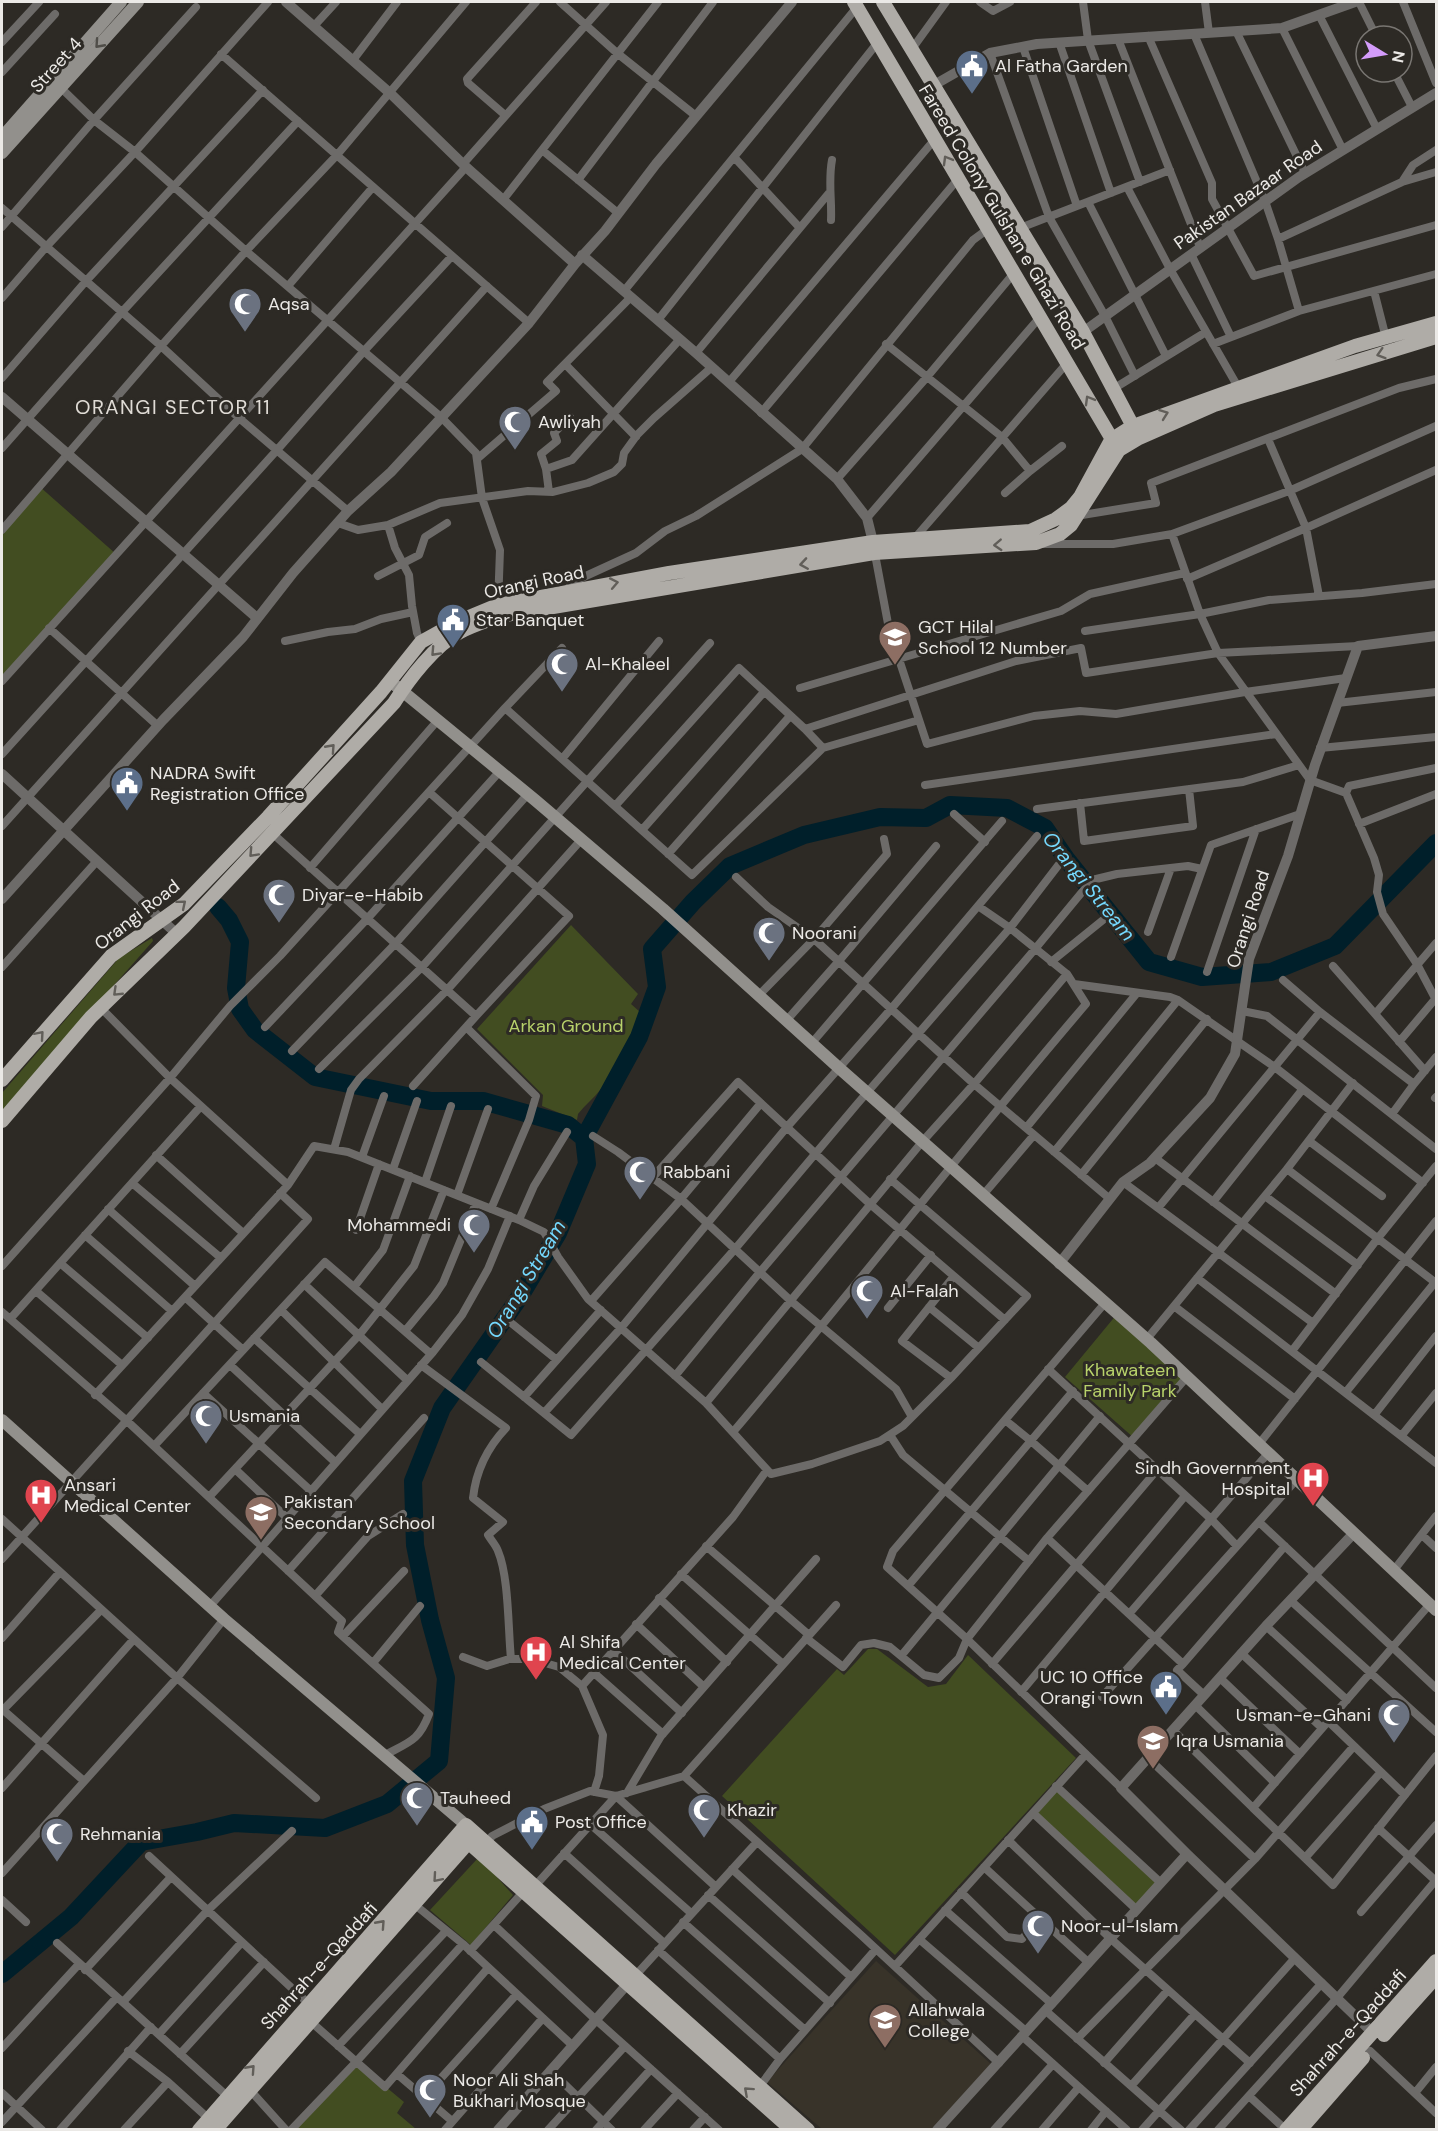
<svg xmlns="http://www.w3.org/2000/svg" width="1438" height="2131" font-family="'DM Sans',sans-serif">
<style>
.built{fill:#383329}
.green{fill:#424d21}
.lines{fill:none;stroke-linecap:round;stroke-linejoin:round}
.river{stroke:#001f2a;stroke-width:18}
.minor{stroke:#6d6b69;stroke-width:8}
.tertiary{stroke:#6d6b69;stroke-width:10}
.secondary{stroke:#92908c;stroke-width:12}
.primary{stroke:#afaca7;stroke-width:14}
.oneway{stroke:#504e49}
.oneway2{stroke:#615e59}
.labels{text-anchor:middle;stroke-width:6;stroke-linejoin:round;paint-order:stroke}
.street-label{font-size:18px;fill:#ebe9e6;stroke:#2d2a25}
.poi-label{font-size:18px;fill:#ebe9e6;stroke:#2d2a25;text-anchor:start}
.park-label{font-size:18px;fill:#b8d26b;stroke:#2d2a25}
.neighbourhood-label{font-size:20px;letter-spacing:1.5px;fill:#e0dcd6;stroke:#2d2a25}
.water-label{font-size:20px;font-style:italic;fill:#74d8fd;stroke:#2d2a25}
</style>
<rect width="100%" height="100%" fill="#2d2a25"/>
<path class="built" d="M876,1961L991,2064L932,2129H822L767,2082Z"/>
<path class="green" d="M39,486L116,554L2,681V530Z
M571,925L638,994L631,1004L640,1012C634,1039 619,1068 601,1089C594,1098 585,1105 578,1114L577,1120L542,1106L543,1095L477,1029Z
M152,938L153,941L2,1112V1093L119,958Z
M1117,1314L1187,1377L1134,1438L1065,1377Z
M868,1649H877L928,1687L946,1684L968,1655L1076,1758L895,1955L722,1796L837,1669L844,1675Z
M1056,1786L1161,1883L1137,1910L1033,1813Z
M478,1858L487,1866L513,1895L471,1945L430,1910Z
M356,2062L404,2102L397,2113L416,2129L291,2130Z"/>
<g class="lines">
<path class="river" d="M218,907L229,920L240,942L236,988L240,1009L255,1030L315,1077L431,1101H483L568,1125L584,1138
M2,1974L71,1917L141,1842L197,1832L234,1823L325,1828L387,1804L439,1761L446,1678L430,1620L415,1545L413,1481L442,1408L519,1298L558,1233L587,1164L584,1138L639,1037L657,987L652,949L693,902L730,866L804,835L880,817L926,818L950,805L1007,808L1045,828L1067,860L1149,962L1202,977L1271,972L1335,946L1436,843"/>
<path class="minor" d="M560,2L617,53L696,116
M980,2L993,11L1010,2
M1083,2L1088,40L1140,182
M1205,2L1209,33
M1359,2L1376,36
M1403,2L1436,83
M1319,15L1377,129
M314,26L336,2
M1282,28L1343,150
M1236,31L1305,173
M1194,34L1265,201L1278,239L1402,182L1436,172
M1148,36L1212,183V199L1254,276L1436,225
M1118,39L1200,247
M2,42L39,2
M1059,42L1111,193
M1023,47L1077,206
M912,49L946,2
M990,53L1049,217L1105,316L1135,376
M221,54L529,323
M353,60L397,2
M2,72L55,14
M1394,72L1412,107
M60,87L94,120L135,152L246,251L441,417L476,453L482,498L500,550L498,605
M505,115L468,83L467,79L536,2
M542,150L618,213
M734,157L799,227
M463,164L606,2
M578,180L713,2
M1402,182L1413,165L1436,150
M1127,187L1170,269L1238,387
M503,200L658,2
M1088,202L1166,356
M2,208L161,346L239,418L348,511
M831,220C832,200 828,181 832,160
M2,227L94,120L196,7
M1020,228L1170,170
M1278,239L1299,311
M1191,254L1231,337
M288,286L373,187
M624,291L857,7
M1374,291L1386,338
M2,298L46,247L135,152L268,2
M658,320L878,42
M886,344L1002,437L1030,471
M1213,344L1299,311L1436,274
M696,353L829,193
M565,364L636,437
M2,378L86,281L263,90
M729,382L935,139
M1113,389L1206,332
M761,413L958,179
M1268,439L1306,528L1319,596
M2,448L122,312L298,121
M477,459L556,391L547,382L631,297
M546,469L572,460L680,339
M837,479L927,377L1014,273
M549,492L546,469L541,454L557,441L554,433L570,417
M1005,493L1030,471L1062,446
M1076,516L1156,503L1151,483L1399,388L1436,379
M867,518L1040,317
M338,523L358,530L388,525L440,503L528,491L553,492L588,483L614,472L622,464L624,453L637,435L654,418L712,367
M388,525L395,548L409,575L412,606L417,633L421,642
M2,530L161,346L246,251L337,155L466,2
M1172,534L1200,614L1218,653L1310,780L1346,793L1374,858L1379,875L1377,892L1383,914L1417,964L1436,1000
M914,539L1067,363
M1043,544H1113L1172,534L1289,491L1436,426
M874,549L889,629L927,744L1034,716L1080,711L1116,714L1245,692L1346,678
M378,576L419,555L425,537L447,523
M1187,579L1306,528L1436,470
M565,591L577,580L636,553L665,531L696,516L802,449L973,240L988,229
M49,628L158,726
M1085,631L1200,614L1269,600L1362,593L1436,584
M285,641L328,632L355,629L381,619L413,612
M2,681L466,167
M800,688L1061,611L1090,594L1185,573
M1337,703L1436,692
M505,708L562,648
M805,729L1016,661L1081,648L1086,673L1218,653L1358,646
M1320,748L1436,737
M2,754L277,450L364,351L452,256
M562,759L659,641
M925,785L1276,734
M1346,793L1349,786L1436,768
M1080,803L1084,841L1193,826L1189,789
M615,806L739,668L805,729L823,748
M1037,809L1243,782L1299,765
M954,814L985,842
M1359,824L1436,794
M2,826L487,286
M642,830L764,692
M272,833L476,1016L569,916L429,792
M668,854L790,716
M310,868L438,720
M736,877L768,907L814,939L974,1084L1110,1199
M1148,932L1171,868
M1171,957L1211,845L1300,814
M1051,962L1103,920
M1333,966L1425,1071
M2,967L97,861
M1207,972L1256,829
M1283,980L1320,1012L1414,1084L1392,1114
M1074,984L1170,997L1178,1000L1276,1068L1423,1183
M758,996L814,939L887,854L884,839
M101,1008L170,1078L288,1185
M1242,1011L1267,1016L1436,1149
M1375,1014L1436,943
M786,1021L839,961L936,846
M265,1027L367,919L500,771
M466,1027L536,1096L529,1120L491,1209
M1399,1042L1436,998
M811,1044L1002,821
M292,1051L395,944L528,794
M319,1069L422,967L710,643
M1414,1084L1436,1057
M413,1086L476,1016
M1435,1098L1436,1097
M1026,1128L1137,993
M593,1136L618,1152L681,1199L791,1301L896,1389L912,1417
M1309,1141L1382,1196
M334,1149L351,1090L359,1079L447,990L581,840
M1054,1152L1178,1000
M156,1155L243,1233
M362,1157L384,1096
M1155,1158L1336,1294
M393,1169L417,1101
M1287,1169L1436,1283
M1081,1175L1207,1019
M653,1177L738,1082L870,1204L1005,1320
M425,1182L451,1106
M1123,1182L1313,1323
M132,1183L221,1258
M457,1195L488,1109
M983,1195L1034,1135
M1265,1196L1358,1265
M1213,1202L1302,1090
M1158,1208L1320,1012
M108,1209L195,1286
M519,1220L534,1186L567,1132
M356,1230L379,1164
M85,1235L172,1311
M60,1263L148,1338
M2,1266L170,1078L230,1006L280,956L505,708L692,875L823,748L919,720
M1197,1278L1436,1463
M304,1284L407,1380
M354,1287L383,1250L410,1176
M36,1291L122,1365
M185,1297L243,1350
M591,1301L681,1199L761,1103
M1105,1303L893,1551L887,1567L967,1639L1121,1788
M1174,1306L1295,1399
M929,1307L979,1348
M888,1308L931,1255
M281,1310L382,1409
M2,1312L127,1421L342,1621L338,1632L429,1714C419,1741 409,1742 385,1755
M10,1319L201,1106
M510,1322L557,1360
M405,1331L434,1296L443,1283L476,1203
M254,1338L360,1434
M1146,1340L1287,1169L1353,1083
M1292,1351L1378,1238L1436,1166
M481,1362L571,1435L735,1249L858,1103L1010,928L1060,863
M230,1365L335,1462
M421,1365L506,1428C487,1448 476,1470 473,1498L503,1522L488,1535C491,1540 496,1545 498,1551C509,1577 508,1629 511,1659
M1048,1369L1211,1519L1237,1546
M675,1376L760,1272L1035,949L1092,880L1117,874L1188,866L1202,869
M951,1378L902,1341L954,1276
M1346,1392L1436,1281
M203,1393L310,1490
M95,1395L288,1185L314,1146L348,1152L519,1220L544,1232L558,1257L588,1299L706,1403L771,1474L812,1464L880,1441L903,1426L951,1378L1027,1296L890,1179
M524,1397L601,1310
M706,1403L922,1142L974,1084L1067,974L1010,928L978,906
M544,1413L621,1328L787,1127L891,1009L1037,836
M1375,1414L1436,1336
M1005,1420L1031,1441L1088,1491
M733,1432C853,1291 966,1144 1086,1004L1067,974
M890,1435L903,1455L1029,1561
M1402,1435L1436,1393
M1259,1444L1436,1221
M154,1446L325,1262L431,1354
M235,1469L286,1517
M209,1497L360,1334L414,1266L444,1190
M2,1519L177,1678L316,1798
M1259,1522L1436,1688
M1422,1535L1436,1548
M1047,1538L1183,1664L1177,1670L1204,1695
M706,1546L809,1635
M2,1559L308,1219L280,1193
M1394,1570L1436,1516
M288,1571L424,1418
M681,1574L783,1664
M908,1586L1073,1391
M315,1596L368,1536L403,1514
M659,1598L727,1662
M1290,1600L1436,1732
M210,1606L433,1352L462,1315L488,1269L510,1216
M1129,1614L1269,1452
M636,1624L704,1687
M1266,1626L1347,1700
M343,1636L404,1571
M2,1638L60,1572
M806,1638L843,1667L861,1645L874,1643L890,1647L924,1675L939,1678L959,1658L967,1639L1047,1538L1187,1377
M613,1650L682,1713
M1241,1653L1322,1728
M901,1656L1100,1416
M463,1657L487,1666L509,1659H531L559,1667L582,1686L603,1735L599,1776L594,1792
M373,1663L420,1606
M992,1664L1157,1470
M1183,1664L1285,1546
M593,1672L663,1734
M1220,1678L1300,1754
M582,1686L733,1517L767,1470
M1021,1692L1185,1496
M1102,1697L1297,1479
M1195,1705L1275,1783
M2,1709L84,1781
M2,1711L101,1610
M1328,1721L1405,1795
M1173,1730L1253,1808L1430,1604
M1148,1758L1255,1859
M684,1776L836,1605
M1056,1786L1161,1883
M2,1788L134,1639
M627,1793L661,1736L816,1559
M1253,1808L1333,1885L1436,1756
M1033,1813L1137,1910
M590,1824L691,1913
M1378,1828L1436,1881
M1008,1840L1111,1939L1250,2063
M486,1844L492,1836L544,1809L590,1791L616,1796L684,1776L861,1935L999,2063
M564,1853L664,1943
M149,1856L309,2004
M1305,1858L1381,1772
M984,1867L1089,1963
M732,1869L851,1977
M2,1873L177,1678L224,1619
M535,1886L616,1796L716,1887
M961,1892L1007,1937L1022,1939L1040,1918
M708,1895L830,2003
M2,1900L26,1922
M414,1904L463,1944L572,2045
M945,1910L1052,2004
M1361,1912L1436,1825
M683,1922L805,2030
M494,1925L595,2019L719,2130
M919,1939L1027,2032
M57,1943L227,2096
M658,1950L780,2059
M470,1951L524,1891
M895,1966L1086,1754
M85,1970L171,1877
M635,1976L757,1842
M123,2002L208,1910L292,1831
M1046,2011L1181,2130
M310,2021L385,2087L488,1968
M159,2034L242,1942
M1023,2037L1127,2130
M1077,2039L1255,1859L1354,1746
M338,2046L446,1931
M2,2048L79,1964
M128,2051L168,2082L209,2119
M1370,2051L1436,2113
M180,2054L264,1962
M1104,2063L1168,1990
M550,2070L612,2130
M397,2074L452,2121
M760,2086L780,2059L876,1949
M1131,2086L1195,2014
M250,2090L286,2130
M2,2093L42,2130
M1415,2093L1436,2067
M1249,2096L1286,2130
M424,2097L516,1995
M2,2122L117,1997
M60,2130L151,2027
M124,2130L168,2082
M291,2130L356,2062L463,1944
M445,2130L543,2018
M548,2130L625,2046
M596,2130L651,2069
M644,2130L678,2093
M693,2130L705,2117
M994,2130L1053,2064
M1042,2130L1079,2087
M1091,2130L1106,2111
M1142,2130L1295,1958
M1189,2130L1322,1983
M1218,2130L1337,1998L1436,1880"/>
<path class="tertiary" d="M286,2L391,94L466,167L575,264
M934,85L990,53L1037,44L1282,28L1355,2
M582,255L696,353L837,479L867,518L873,542
M1083,332L1299,177L1436,93
M2,397L257,618
M2,774L177,934
M2,899L163,720L243,637L293,573L348,511L391,472L529,323L575,264L605,231L656,164L792,2
M1059,1264L1123,1182L1150,1163L1210,1098L1235,1054L1249,959L1288,856L1315,765L1358,646L1436,636
M1354,1533L1266,1626L1121,1788L1187,1854L1373,2033
M498,2130L631,1980
M937,2130L1187,1854"/>
<path class="secondary" d="M2,137L121,2
M2,153L138,2
M390,681L535,800L663,909L839,1068L1151,1343L1436,1610
M2,1420L224,1619L466,1825"/>
<path class="primary" d="M854,2L1116,446
M883,2L1083,332L1136,432
M2,1080L111,956L184,904L268,817L381,692L421,642L457,622L498,605L669,573L873,542L1030,531L1056,519L1071,508L1080,497L1111,440L1133,426L1355,346L1436,323
M2,1121L91,1017L184,927L394,703C409,679 435,645 460,632C473,625 487,621 500,616L874,553L1036,543L1060,534L1071,525L1119,450L1139,438L1214,405L1436,337
M459,1834L792,2130
M1384,2035L1436,1977
M199,2130L466,1825L808,2130
M215,2130L474,1836
M1286,2130L1436,1961
M1300,2130L1363,2058"/>
</g>
<defs><path id="oneway-chevron" d="M-2-3.5L2.5 0L-2 3.5" fill="none" stroke-width="1.6" stroke-linecap="round" stroke-linejoin="round" transform="scale(1.5)"/></defs>
<use class="oneway" href="#oneway-chevron" transform="translate(99 44) rotate(132)"/>
<g class="oneway2">
<use href="#oneway-chevron" transform="translate(947 160) rotate(-120)"/>
<use href="#oneway-chevron" transform="translate(1381 354) rotate(163)"/>
<use href="#oneway-chevron" transform="translate(1089 400) rotate(-120)"/>
<use href="#oneway-chevron" transform="translate(1164 414) rotate(-20)"/>
<use href="#oneway-chevron" transform="translate(998 545) rotate(177)"/>
<use href="#oneway-chevron" transform="translate(804 564) rotate(171)"/>
<use href="#oneway-chevron" transform="translate(614 583) rotate(-11)"/>
<use href="#oneway-chevron" transform="translate(435 652) rotate(133)"/>
<use href="#oneway-chevron" transform="translate(331 748) rotate(-48)"/>
<use href="#oneway-chevron" transform="translate(253 853) rotate(133)"/>
<use href="#oneway-chevron" transform="translate(182 904) rotate(-40)"/>
<use href="#oneway-chevron" transform="translate(117 992) rotate(136)"/>
<use href="#oneway-chevron" transform="translate(40 1035) rotate(-49)"/>
<use href="#oneway-chevron" transform="translate(437 1878) rotate(131)"/>
<use href="#oneway-chevron" transform="translate(381 1924) rotate(-48)"/>
<use href="#oneway-chevron" transform="translate(251 2069) rotate(-48)"/>
<use href="#oneway-chevron" transform="translate(748 2091) rotate(-138)"/>
</g>
<defs>
<g id="civic-pin" transform="scale(1.725)"><path d="M0 17L-7.5 6A9.5 9.5 0 1 1 7.5 6Z" fill="#5c6f8a" stroke="#2d2a25"/><path d="M-.6-6.5H3V-4.5H.6V-3L4-1V1h2V6H-6V1h2V-1L-.6-3ZM-1.2 2.5V6h2.4V2.5Z" fill="#fff"/></g>
<g id="mosque-pin" transform="scale(1.725)"><path d="M0 17L-7.5 6A9.5 9.5 0 1 1 7.5 6Z" fill="#6b7280" stroke="#2d2a25"/><path d="M3.5-4.9A6 6 0 1 0 3.5 4.9A5 5 0 1 1 3.5-4.9Z" fill="#fff"/></g>
<g id="school-pin" transform="scale(1.725)"><path d="M0 17L-7.5 6A9.5 9.5 0 1 1 7.5 6Z" fill="#8d6e63" stroke="#2d2a25"/><path d="M0-5L7-2L0 1L-7-2ZM-4 1L0 2.5L4 1V4Q0 6-4 4Z" fill="#fff"/></g>
<g id="hospital-pin" transform="scale(1.725)"><path d="M0 17L-7.5 6A9.5 9.5 0 1 1 7.5 6Z" fill="#e0444e" stroke="#2d2a25"/><path d="M-5-5h3v3.5h4V-5h3V5h-3V1.5h-4V5h-3Z" fill="#fff"/></g>
<g id="university-pin" transform="scale(1.725)"><path d="M0 17L-7.5 6A9.5 9.5 0 1 1 7.5 6Z" fill="#8d6e63" stroke="#2d2a25"/><path d="M0-5L7-2L0 1L-7-2ZM-4 1L0 2.5L4 1V4Q0 6-4 4Z" fill="#fff"/></g>
</defs>
<g fill-rule="evenodd">
<use href="#civic-pin" x="972" y="66"/>
<use href="#mosque-pin" x="245" y="304"/>
<use href="#mosque-pin" x="515" y="422"/>
<use href="#civic-pin" x="453" y="620"/>
<use href="#school-pin" x="895" y="637"/>
<use href="#mosque-pin" x="562" y="664"/>
<use href="#civic-pin" x="127" y="783"/>
<use href="#mosque-pin" x="279" y="895"/>
<use href="#mosque-pin" x="769" y="933"/>
<use href="#mosque-pin" x="640" y="1172"/>
<use href="#mosque-pin" x="474" y="1225"/>
<use href="#mosque-pin" x="867" y="1291"/>
<use href="#mosque-pin" x="206" y="1416"/>
<use href="#hospital-pin" x="1313" y="1478"/>
<use href="#hospital-pin" x="41" y="1495"/>
<use href="#school-pin" x="261" y="1512"/>
<use href="#hospital-pin" x="536" y="1652"/>
<use href="#civic-pin" x="1166" y="1687"/>
<use href="#mosque-pin" x="1394" y="1715"/>
<use href="#school-pin" x="1153" y="1741"/>
<use href="#mosque-pin" x="417" y="1798"/>
<use href="#mosque-pin" x="704" y="1810"/>
<use href="#civic-pin" x="532" y="1822"/>
<use href="#mosque-pin" x="57" y="1834"/>
<use href="#mosque-pin" x="1038" y="1926"/>
<use href="#university-pin" x="885" y="2020"/>
<use href="#mosque-pin" x="430" y="2090"/>
</g>
<g class="labels">
<g class="street-label">
<text transform="translate(56 65) rotate(-48)" y="6">Street 4</text>
<text transform="translate(1248 195) rotate(-35)" y="6">Pakistan Bazaar Road</text>
<text transform="translate(1002 217) rotate(59)" y="6">Fareed Colony Gulshan e Ghazi Road</text>
<text transform="translate(534 582) rotate(-12)" y="6">Orangi Road</text>
<text transform="translate(137 915) rotate(-38)" y="6">Orangi Road</text>
<text transform="translate(1248 919) rotate(-72)" y="6">Orangi Road</text>
<text transform="translate(319 1966) rotate(-48)" y="6">Shahrah-e-Qaddafi</text>
<text transform="translate(1348 2033) rotate(-48)" y="6">Shahrah-e-Qaddafi</text>
</g>
<g class="poi-label">
<text x="995" y="72">Al Fatha Garden</text>
<text x="268" y="310">Aqsa</text>
<text x="538" y="428">Awliyah</text>
<text x="476" y="626">Star Banquet</text>
<text x="918" y="633">GCT Hilal<tspan x="918" dy="21">School 12 Number</tspan></text>
<text x="585" y="670">Al-Khaleel</text>
<text x="150" y="779">NADRA Swift<tspan x="150" dy="21">Registration Office</tspan></text>
<text x="302" y="901">Diyar-e-Habib</text>
<text x="792" y="939">Noorani</text>
<text x="663" y="1178">Rabbani</text>
<text x="451" y="1231" text-anchor="end">Mohammedi</text>
<text x="890" y="1297">Al-Falah</text>
<text x="229" y="1422">Usmania</text>
<text x="1290" y="1474" text-anchor="end">Sindh Government<tspan x="1290" dy="21">Hospital</tspan></text>
<text x="64" y="1491">Ansari<tspan x="64" dy="21">Medical Center</tspan></text>
<text x="284" y="1508">Pakistan<tspan x="284" dy="21">Secondary School</tspan></text>
<text x="559" y="1648">Al Shifa<tspan x="559" dy="21">Medical Center</tspan></text>
<text x="1143" y="1683" text-anchor="end">UC 10 Office<tspan x="1143" dy="21">Orangi Town</tspan></text>
<text x="1371" y="1721" text-anchor="end">Usman-e-Ghani</text>
<text x="1176" y="1747">Iqra Usmania</text>
<text x="440" y="1804">Tauheed</text>
<text x="727" y="1816">Khazir</text>
<text x="555" y="1828">Post Office</text>
<text x="80" y="1840">Rehmania</text>
<text x="1061" y="1932">Noor-ul-Islam</text>
<text x="908" y="2016">Allahwala<tspan x="908" dy="21">College</tspan></text>
<text x="453" y="2086">Noor Ali Shah<tspan x="453" dy="21">Bukhari Mosque</tspan></text>
</g>
<g class="park-label">
<text x="566" y="1032">Arkan Ground</text>
<text x="1130" y="1376">Khawateen<tspan x="1130" dy="21">Family Park</tspan></text>
</g>
<g class="neighbourhood-label">
<text x="173" y="414">ORANGI SECTOR 11</text>
</g>
<g class="water-label">
<text transform="translate(1089 886) rotate(51)" y="7">Orangi Stream</text>
<text transform="translate(526 1279) rotate(-59)" y="7">Orangi Stream</text>
</g>
</g>
<rect width="1438" height="2131" fill="none" stroke="#ebe9e6" stroke-width="6"/>
<g transform="translate(1384 54) rotate(101)"><circle r="28" fill="#2d2a25" stroke="#797672" stroke-width="1.5"/>
<path d="M0-4.5L10 22L0 15L-10 22Z" fill="#d49cfb"/>
<text y="-9" font-size="16" font-weight="bold" text-anchor="middle" fill="#ebe9e6">N</text>
</g>
</svg>
